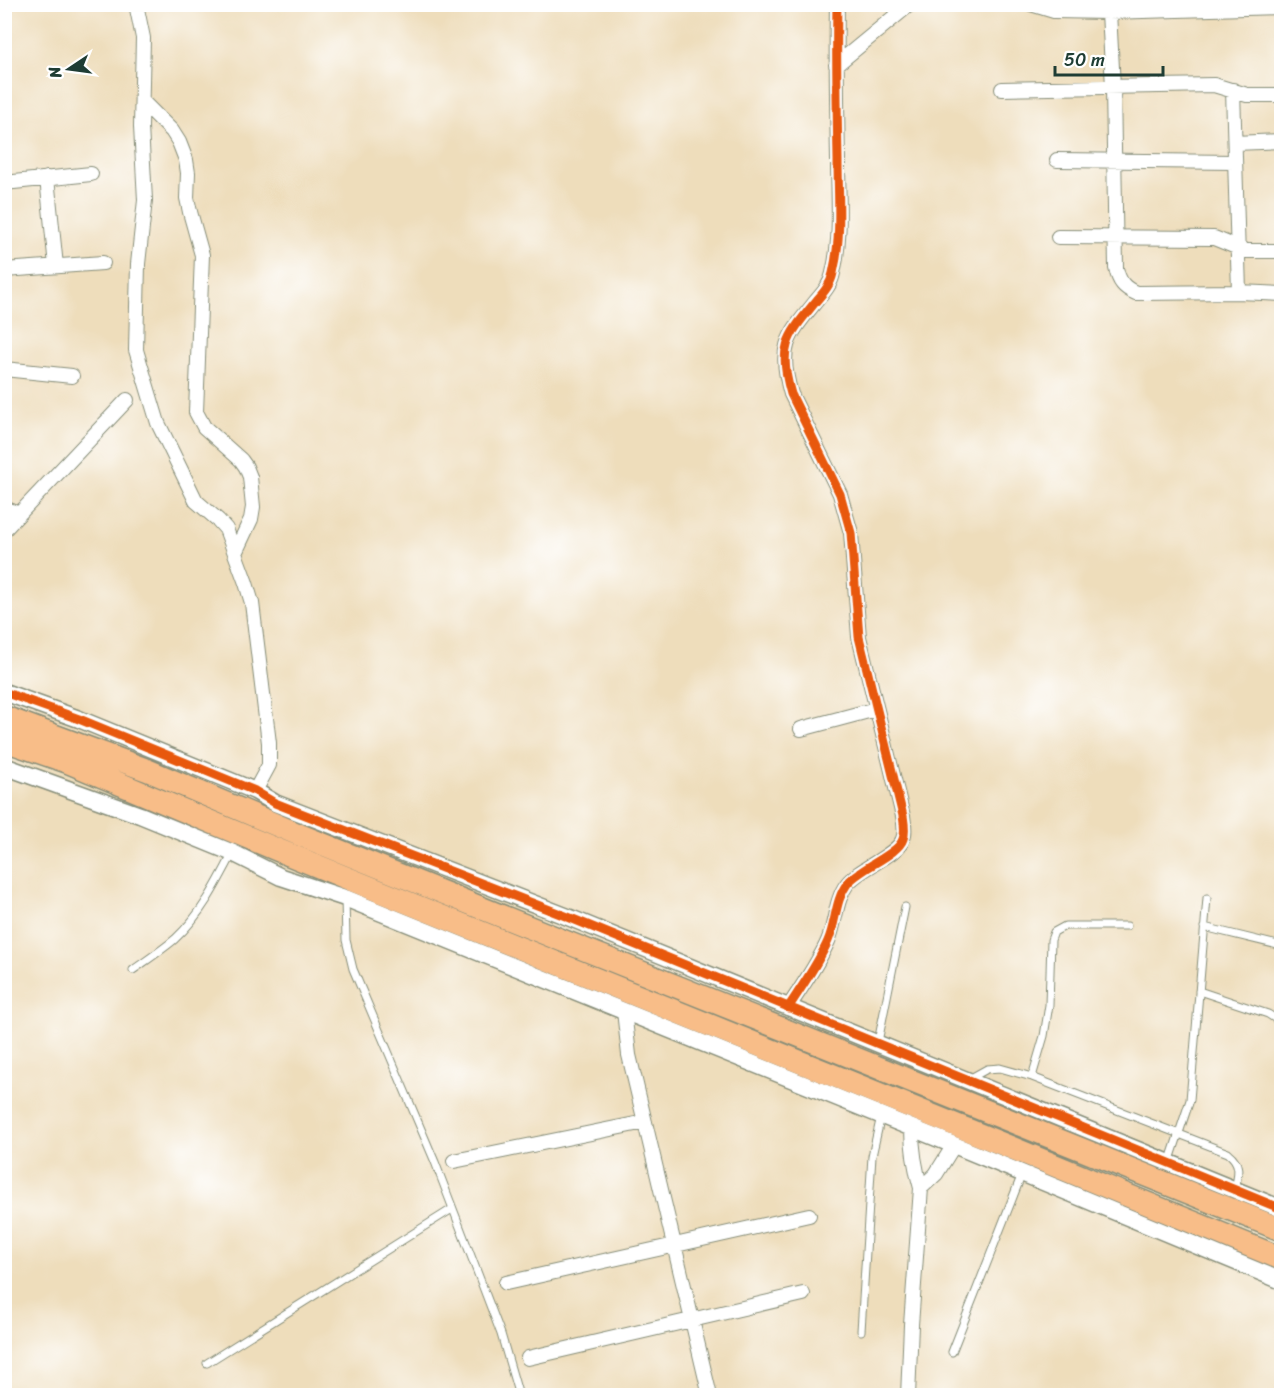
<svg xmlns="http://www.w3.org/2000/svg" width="1286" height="1400" font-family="Sriracha,sans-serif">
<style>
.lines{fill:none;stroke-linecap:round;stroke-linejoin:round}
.service-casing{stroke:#868d78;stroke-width:9}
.minor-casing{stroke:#868d78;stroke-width:16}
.tertiary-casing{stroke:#868d78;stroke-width:19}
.trunk-casing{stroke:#868d78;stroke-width:25}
.service{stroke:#fff;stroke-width:7}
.minor{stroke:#fff;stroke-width:14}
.tertiary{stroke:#fff;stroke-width:16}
.trunk{stroke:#f8bd88;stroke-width:22}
.cycleway-casing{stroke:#fff;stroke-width:13}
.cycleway{stroke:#e8590c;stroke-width:9}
</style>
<rect width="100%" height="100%" fill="#fff"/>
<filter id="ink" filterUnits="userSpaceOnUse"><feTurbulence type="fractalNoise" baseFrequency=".0167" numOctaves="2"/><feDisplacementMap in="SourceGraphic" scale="12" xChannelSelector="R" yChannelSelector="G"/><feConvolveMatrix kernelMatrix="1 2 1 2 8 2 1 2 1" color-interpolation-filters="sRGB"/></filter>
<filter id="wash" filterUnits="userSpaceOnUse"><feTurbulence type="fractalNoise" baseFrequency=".008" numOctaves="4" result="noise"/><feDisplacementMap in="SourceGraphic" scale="24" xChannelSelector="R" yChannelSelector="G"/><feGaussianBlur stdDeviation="1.35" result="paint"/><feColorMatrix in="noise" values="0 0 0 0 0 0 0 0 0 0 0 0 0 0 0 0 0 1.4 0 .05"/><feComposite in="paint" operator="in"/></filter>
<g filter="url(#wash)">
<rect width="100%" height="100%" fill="#edb"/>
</g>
<g filter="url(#ink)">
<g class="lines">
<g class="service-casing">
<path id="service" d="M345,899L346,940L353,969L435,1162L501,1334L519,1396
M1204,927L1282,946
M133,970C147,960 162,950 175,939C201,915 217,884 233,853
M1199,991L1268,1014L1282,1023
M878,1042L905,907
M1032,1077L1044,1036L1049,1005L1051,940L1054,932L1065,926H1127
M969,1079L987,1069L1000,1068L1032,1077L1228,1153C1242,1164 1238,1174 1235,1190
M1169,1163L1190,1100L1207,898
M861,1331L872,1156L881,1116
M952,1352L1022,1174
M207,1363L452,1209"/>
</g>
<g class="minor-casing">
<path id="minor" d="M136,4L143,38L141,127L145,200L138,264L136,350L158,423L196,501L218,520L226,529L246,583L252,603L269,743V765L255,791
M1031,4L1054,11L1109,12L1282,7
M1109,12L1113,87L1116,268C1119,282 1124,288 1136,293L1239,292L1282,294
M836,65L910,4
M1002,89L1214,85L1247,95H1282
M1233,90L1239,292
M142,101L172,131L179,142L186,160L188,173L187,198L190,212L202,255L196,412L204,427L241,460L246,467L250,477L253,507L251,519L235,553
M1235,143L1282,141
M1057,160L1235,162
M47,178L56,266
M4,183L91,174
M1058,237L1214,238L1246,251H1282
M4,270L103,263
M4,369L72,376
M4,508L19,514
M4,530L127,400
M801,729L876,709
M788,1008C802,986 818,964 828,941C836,923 835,900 847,884C859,868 898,855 903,839C906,832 904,823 903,816L859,637L851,533L840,494L791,394C777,346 788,336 817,300C824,292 831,284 833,273C842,236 838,197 838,160C837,108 836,56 837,4
M624,1011L629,1055L710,1396
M454,1161L645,1122
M921,1188L936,1174L954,1145
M506,1283L809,1215
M528,1358L803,1294
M908,1396L911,1325L921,1188C915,1168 912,1150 912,1129"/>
</g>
<g class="tertiary-casing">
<path id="tertiary" d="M4,692L79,719L255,791L275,803L298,812L568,917L1282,1209
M4,766L140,815L233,853L281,877L345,898L954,1145L1282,1281"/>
</g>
<g class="trunk-casing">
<path id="trunk" d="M4,717L147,770L300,835L1282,1230
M4,740L68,762L278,850L1005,1145L1282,1259"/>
</g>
<use href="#service" class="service"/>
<use href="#minor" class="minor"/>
<use href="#tertiary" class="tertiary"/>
<use href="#trunk" class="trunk"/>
<g class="cycleway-casing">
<path id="cycleway" d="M4,692L79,719L255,791L275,803L298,812L568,917L1282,1209
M788,1008C802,986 818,964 828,941C836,923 835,900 847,884C859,868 898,855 903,839C906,832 904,823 903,816L859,637L851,533L840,494L791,394C777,346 788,336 817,300C824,292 831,284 833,273C842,236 838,197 838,160C837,108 836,56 837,4"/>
</g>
<use href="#cycleway" class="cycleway"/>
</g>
</g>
<rect width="1286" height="1400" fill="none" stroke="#fff" stroke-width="24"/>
<g transform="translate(69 69) rotate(257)" stroke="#ffffff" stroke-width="4.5" paint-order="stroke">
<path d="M0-4.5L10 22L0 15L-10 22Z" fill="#1f3d34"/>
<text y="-9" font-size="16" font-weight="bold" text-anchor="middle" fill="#1f3d34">N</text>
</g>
<path d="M1055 66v9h108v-9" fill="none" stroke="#1f3d34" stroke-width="3"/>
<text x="1064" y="66" font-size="18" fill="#1f3d34" stroke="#ffffff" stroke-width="4.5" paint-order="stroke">50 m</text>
</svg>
